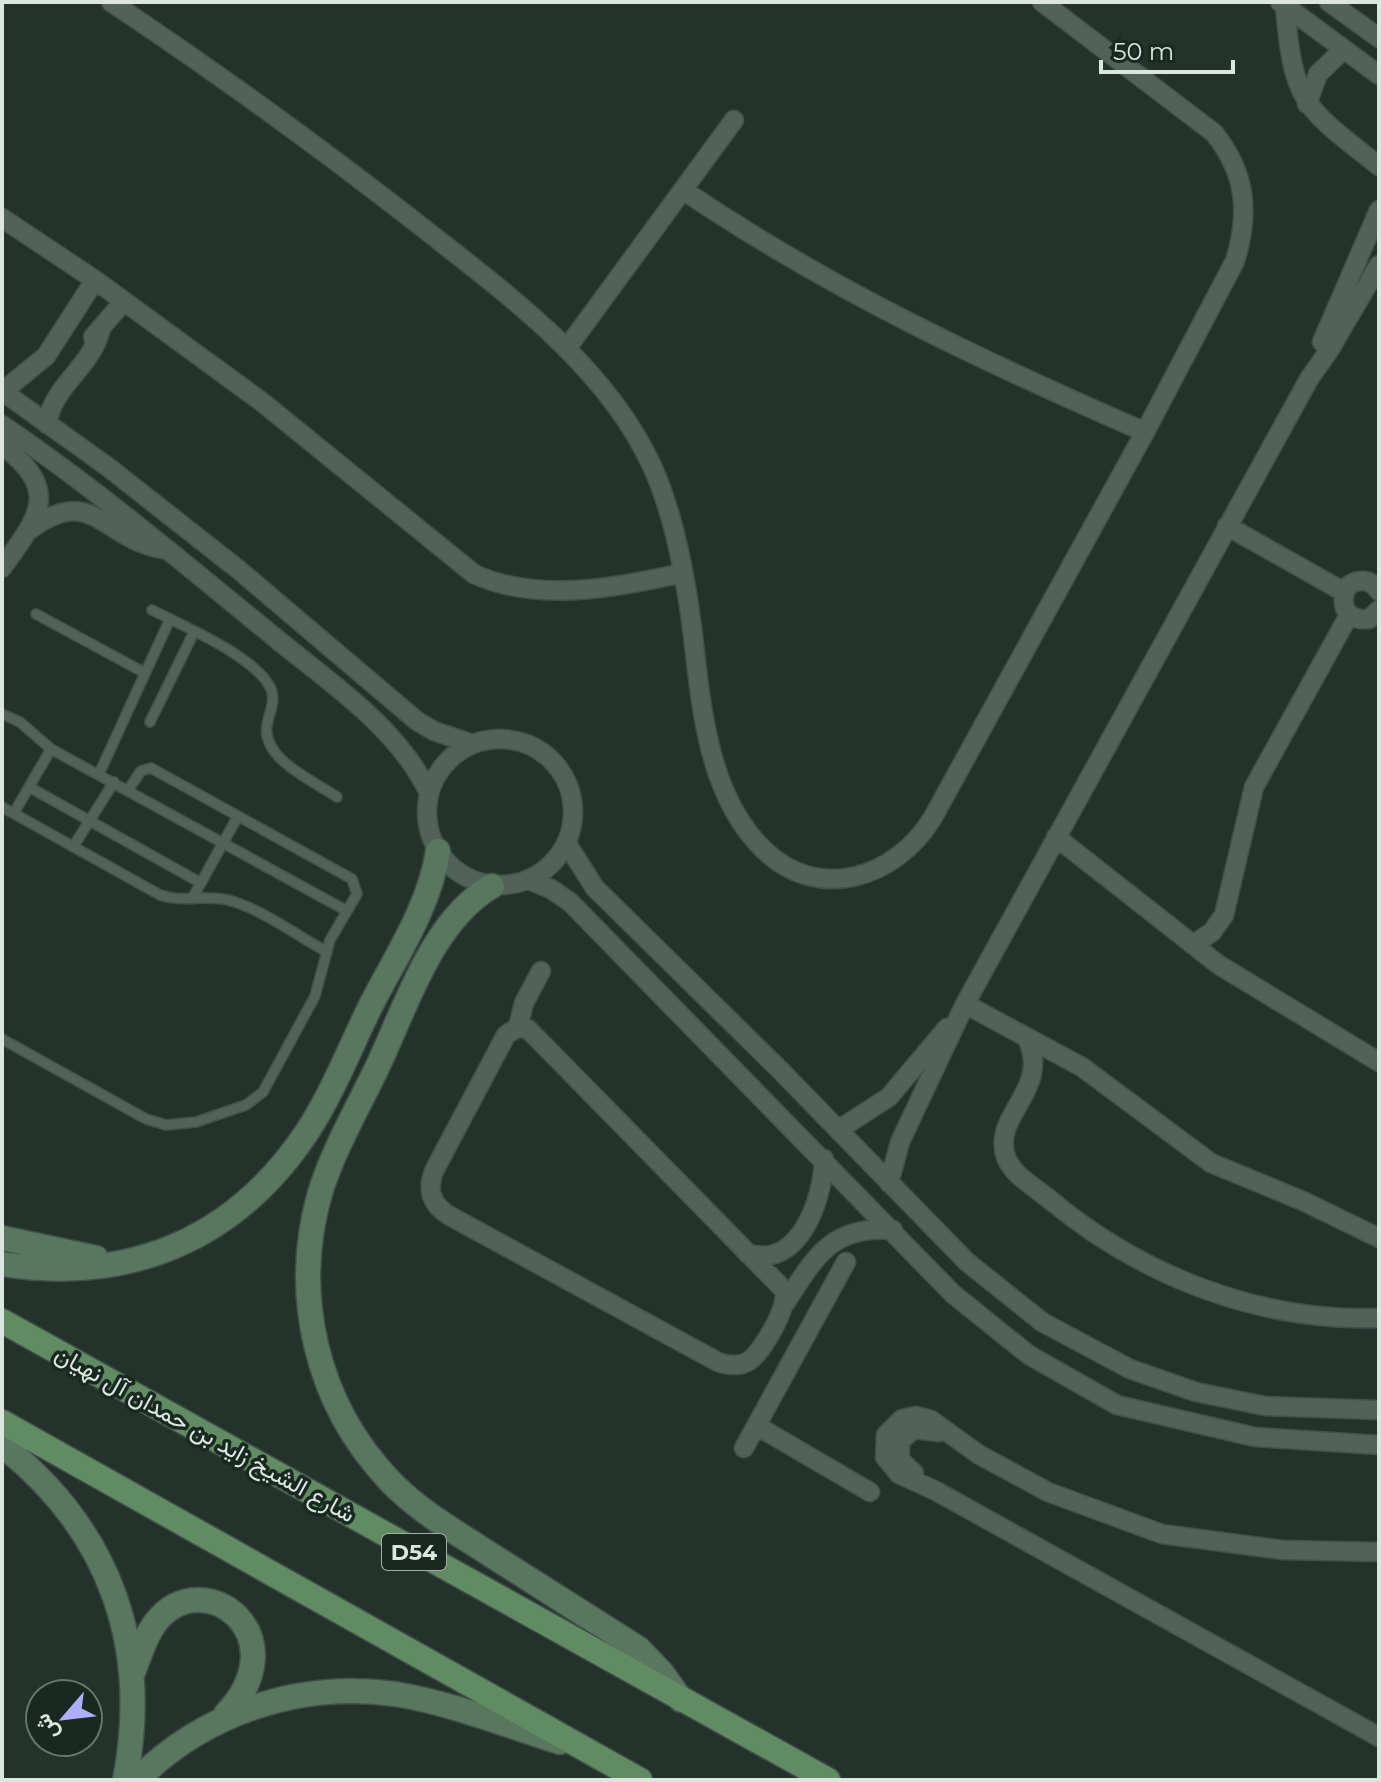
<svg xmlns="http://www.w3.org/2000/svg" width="1381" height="1782" font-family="Montserrat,Vazirmatn,sans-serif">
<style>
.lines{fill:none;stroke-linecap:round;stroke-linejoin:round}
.lane-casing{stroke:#415049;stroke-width:12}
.street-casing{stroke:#415049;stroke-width:21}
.secondary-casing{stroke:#415049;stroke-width:27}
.primary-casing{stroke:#415049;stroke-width:27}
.lane{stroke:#50625a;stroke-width:9}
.street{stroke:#50625a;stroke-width:18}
.secondary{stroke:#59775e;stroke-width:24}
.primary{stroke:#618b62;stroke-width:24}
.labels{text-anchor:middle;stroke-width:7;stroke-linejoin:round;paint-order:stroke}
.shield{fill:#192922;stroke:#a2ada8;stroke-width:2}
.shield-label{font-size:22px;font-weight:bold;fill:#dce6e1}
.street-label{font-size:24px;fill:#dce6e1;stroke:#192922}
</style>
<rect width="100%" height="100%" fill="#23332c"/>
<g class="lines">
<g class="lane-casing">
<path id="lane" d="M152,610C183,626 257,657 271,689C276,701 269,713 267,725C261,759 314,781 337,797
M36,614L145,673
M2,714L20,722L51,749L347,911
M150,722L194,632
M99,774L170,619
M29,787L201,883
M2,807L160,895C182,903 205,894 228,900C262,909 296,935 327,952
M14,813L51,749
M73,847L114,782
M192,899L238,816
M2,1039L146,1119L166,1125L196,1122L246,1105L263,1092L315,996L330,940L357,894L352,879L151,768L141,771L128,790"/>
</g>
<g class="street-casing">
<path id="street" d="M111,2C216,72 318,146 418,224C504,292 605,364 652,466C673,512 684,569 691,620C701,696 704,792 764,850C819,903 895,878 932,819L1145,432L1235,261C1250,212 1246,173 1214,133L1042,2
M1280,2L1379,75
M1329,2L1379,38
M1285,5C1293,104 1304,107 1379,166
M1307,104L1318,74L1343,50
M683,190C829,289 984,362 1145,432
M2,218L95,280L262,402L474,574C537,603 617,588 682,573
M93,337L124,301
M1322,342L1379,210
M567,348L734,120
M2,391L108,467L239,570L417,721L434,731L472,744
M3,391L46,356L95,280
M47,424C53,385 89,370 100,332
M2,425C95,488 180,560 267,631C324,679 396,724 429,793
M2,445C62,491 39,516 2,568
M1227,526L1344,592
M28,531C93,482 101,538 162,549
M1379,591C1371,579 1359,578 1348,586C1337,605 1348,622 1369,619L1379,610
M427 812a73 73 0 1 1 146 0a73 73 0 1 1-146 0Z
M1056,837L1219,965L1379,1062
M567,844L595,888L780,1070L967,1262L1042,1322L1130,1369L1196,1392L1265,1406L1379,1410
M529,880L551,889L570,902L953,1294L1029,1355L1117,1405L1255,1437L1379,1445
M1193,945L1212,932L1224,915L1254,787L1349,615
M965,1004L1082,1067L1211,1163L1303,1201L1379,1238
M518,1027L528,1029L784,1290C790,1305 762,1352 749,1361C739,1367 729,1366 718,1362L450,1216C431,1205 426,1189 435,1169L506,1035Z
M518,1027L524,1003L541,971
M1027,1038C1052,1090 991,1115 1006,1157C1012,1175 1035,1187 1049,1199C1140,1275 1258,1322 1379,1318
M838,1130L889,1097L947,1028
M889,1183L900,1142L965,1004L1309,379L1330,349L1379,265
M747,1253C799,1271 823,1199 824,1159
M786,1302C815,1257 832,1225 893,1230
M757,1426L870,1492
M744,1448L846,1262
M914,1473L900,1460V1441L914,1429L939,1432
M1379,1552L1283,1550L1162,1534L1048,1492L978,1454L931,1420L916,1416L902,1419L886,1435L885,1457L899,1474L936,1491L1379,1737"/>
</g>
<g class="secondary-casing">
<path id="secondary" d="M492,886C431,921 405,1010 375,1072C356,1111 333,1151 320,1193C291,1294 316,1403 389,1480C418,1511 456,1532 491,1555C540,1586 590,1618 639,1649L662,1673L681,1700
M2,1238L96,1258
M2,1264C129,1284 235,1240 307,1132C332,1094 350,1048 370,1007C395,958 430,906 438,851
M2,1445C110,1530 151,1646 125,1780
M133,1672C140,1655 145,1636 156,1622C203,1562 300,1635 226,1714
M137,1780C205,1712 300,1681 395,1694C451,1703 506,1725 560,1742"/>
</g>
<g class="primary-casing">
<path id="primary" d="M2,1321L828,1780
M2,1422L640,1780"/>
</g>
<use href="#lane" class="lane"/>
<use href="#street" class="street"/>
<use href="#secondary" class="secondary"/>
<use href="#primary" class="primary"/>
</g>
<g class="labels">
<rect class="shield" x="382" y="1534" width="64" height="36" rx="6"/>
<g class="shield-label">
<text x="414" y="1560">D54</text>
</g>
<g class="street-label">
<text transform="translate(205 1434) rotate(29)" y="8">شارع الشيخ زايد بن حمدان آل نهيان</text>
</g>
</g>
<rect width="1381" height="1782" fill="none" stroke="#dce6e1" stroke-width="8"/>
<g transform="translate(64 1718) rotate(242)"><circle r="38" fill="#192922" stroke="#67756e" stroke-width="2"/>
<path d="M0-6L14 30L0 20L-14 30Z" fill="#afaefa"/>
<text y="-12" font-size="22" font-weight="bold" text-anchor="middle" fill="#dce6e1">ش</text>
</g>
<path d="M1101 60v12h132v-12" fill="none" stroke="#dce6e1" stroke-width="4"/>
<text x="1113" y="60" font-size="24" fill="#dce6e1" stroke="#192922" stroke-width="6" paint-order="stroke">50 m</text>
</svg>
